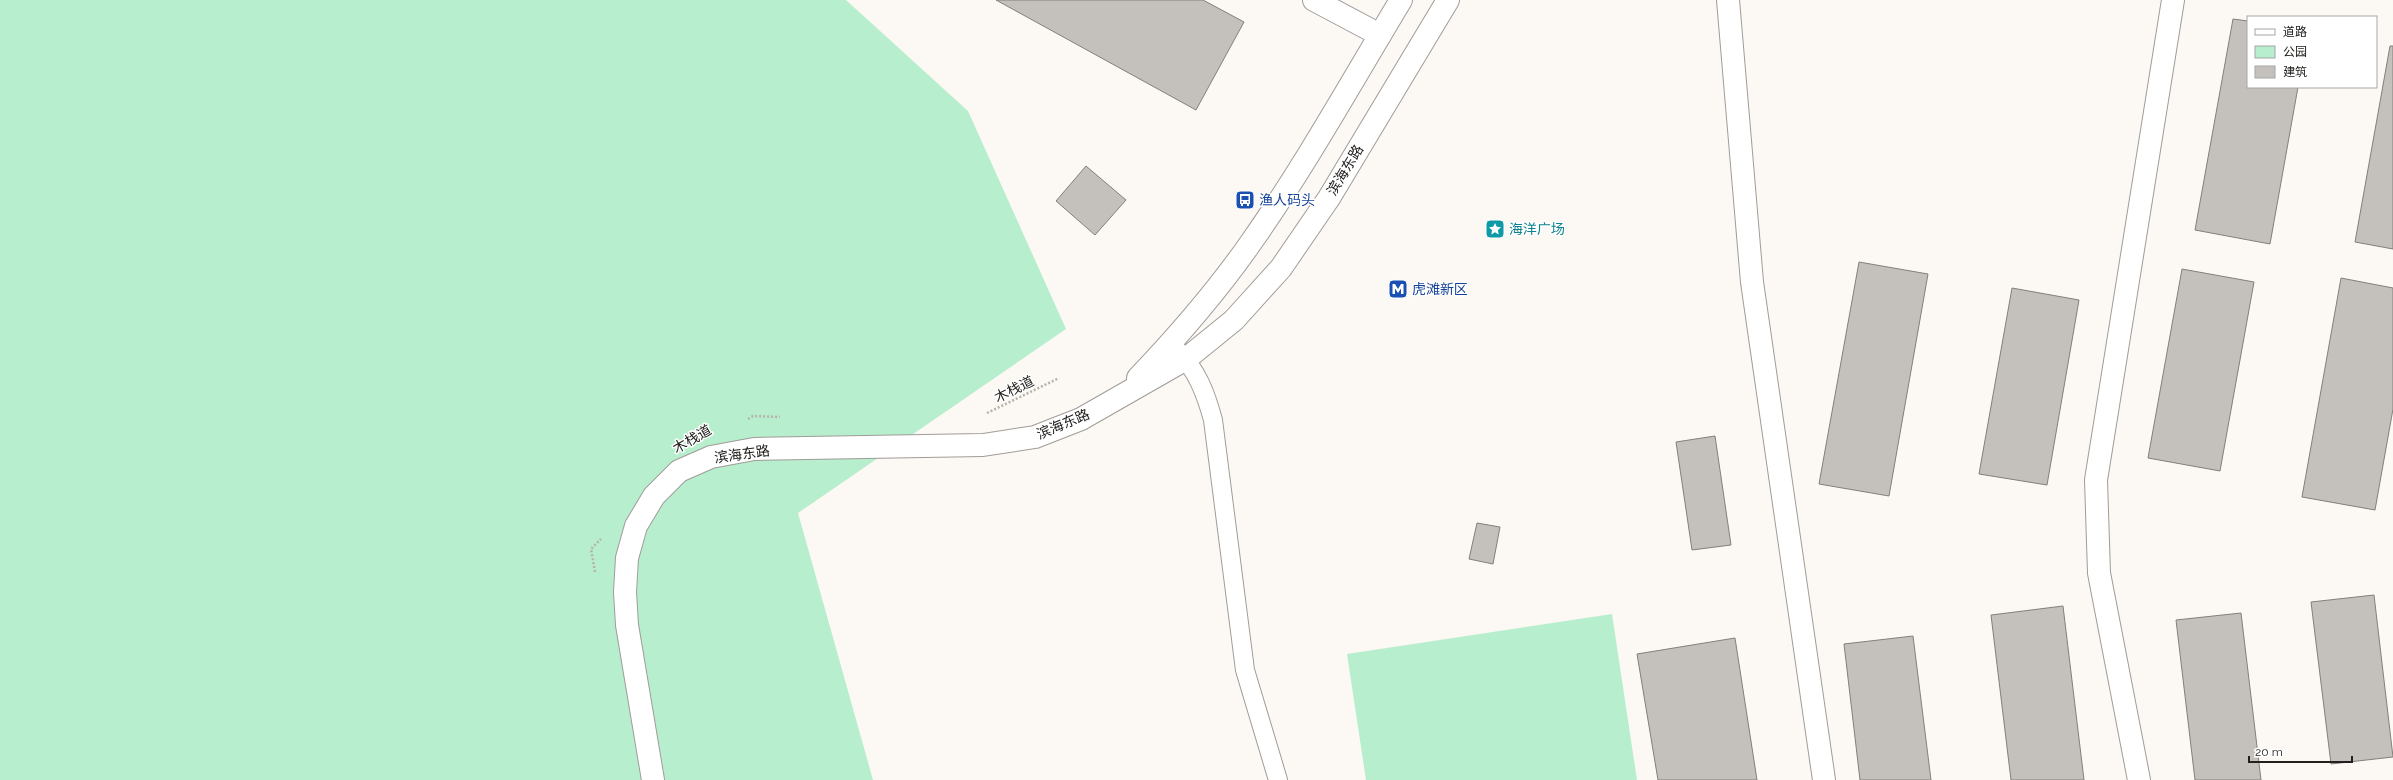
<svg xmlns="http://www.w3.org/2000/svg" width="2393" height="780" font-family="Raleway,'Noto Sans SC',sans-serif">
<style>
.green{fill:#b7eece}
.building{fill:#c4c0bb;stroke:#837f7b}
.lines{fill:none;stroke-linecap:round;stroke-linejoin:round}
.service-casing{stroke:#a09c98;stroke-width:20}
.minor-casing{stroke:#a09c98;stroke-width:24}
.trunk-casing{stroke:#a09c98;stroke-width:24}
.path{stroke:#b6b3af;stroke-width:2.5;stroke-dasharray:2 2;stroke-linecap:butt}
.service{stroke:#fff;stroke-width:18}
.minor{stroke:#fff;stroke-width:22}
.trunk{stroke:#fff;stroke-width:22}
.labels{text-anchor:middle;stroke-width:3;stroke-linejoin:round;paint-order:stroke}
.street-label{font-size:14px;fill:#22201e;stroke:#fff}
.transit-label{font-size:14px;fill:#164399;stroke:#fff;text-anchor:start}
.culture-label{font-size:14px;fill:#0d838f;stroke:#fff;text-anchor:start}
</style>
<rect width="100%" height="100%" fill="#fcf8f3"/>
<path class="green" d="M0,0H846L968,111L1066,329L798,513L873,780H0Z
M1612,614L1637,780H1366L1347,654Z"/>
<path class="building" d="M996,0H1203L1244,22L1196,110Z
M2233,19L2248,21V87H2298L2270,244L2195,230Z
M2390,46H2393V249L2355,242Z
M1086,166L1126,200L1095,235L1056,201Z
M1859,262L1928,274L1889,496L1819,484Z
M2182,269L2254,282L2220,471L2148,458Z
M2341,278L2393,288V409L2375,510L2302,497Z
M2012,288L2079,300L2047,485L1979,474Z
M1715,436L1731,545L1692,550L1676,442Z
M1477,523L1500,527L1493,564L1469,559Z
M2374,595L2393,757L2331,764L2311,602Z
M2063,606L2084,780H2011L1991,615Z
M2241,613L2261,780H2195L2176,620Z
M1913,636L1931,780H1860L1844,644Z
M1735,638L1757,780H1658L1637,654Z"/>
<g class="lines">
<g class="service-casing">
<path id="service" d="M1177,350C1197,370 1206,394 1213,420L1245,670L1278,780"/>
</g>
<g class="minor-casing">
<path id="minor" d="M1314,0L1380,35
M1728,0L1752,282L1824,780
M2139,780L2099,573L2096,480L2173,0"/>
</g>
<g class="trunk-casing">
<path id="trunk" d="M1138,378C1179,335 1218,290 1252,241C1306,164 1352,81 1401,0
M653,780L627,625L625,592L627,558L636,526L654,496L679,471L711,457L754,449L983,445L1035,437L1081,419L1186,359L1234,320L1281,268L1329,198L1448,0"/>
</g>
<path class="path" d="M987,413L1059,378
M748,419L753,416L780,417
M595,572L591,549L601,539"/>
<use href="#service" class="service"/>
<use href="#minor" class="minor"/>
<use href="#trunk" class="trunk"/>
</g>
<defs>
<g id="bus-square" transform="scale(1)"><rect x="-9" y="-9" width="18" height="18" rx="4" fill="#1a4fb4" stroke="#fff"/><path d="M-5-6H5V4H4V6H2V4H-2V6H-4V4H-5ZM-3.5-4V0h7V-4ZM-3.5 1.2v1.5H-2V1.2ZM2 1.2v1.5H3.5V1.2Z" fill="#fff"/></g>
<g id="sight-square" transform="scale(1)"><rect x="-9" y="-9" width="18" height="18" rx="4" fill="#0f9aa8" stroke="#fff"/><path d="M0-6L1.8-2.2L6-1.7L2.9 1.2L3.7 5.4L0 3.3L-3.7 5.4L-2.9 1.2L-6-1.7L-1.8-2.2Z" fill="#fff"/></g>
<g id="metro-square" transform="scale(1)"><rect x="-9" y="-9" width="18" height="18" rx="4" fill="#1a4fb4" stroke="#fff"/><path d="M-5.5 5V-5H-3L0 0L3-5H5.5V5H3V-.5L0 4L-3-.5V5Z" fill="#fff"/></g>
</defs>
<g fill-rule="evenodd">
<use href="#bus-square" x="1245" y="200"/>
<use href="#sight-square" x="1495" y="229"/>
<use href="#metro-square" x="1398" y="289"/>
</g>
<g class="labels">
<g class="street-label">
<text transform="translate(1345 170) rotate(-59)" y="5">滨海东路</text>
<text transform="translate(1014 389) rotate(-26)" y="5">木栈道</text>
<text transform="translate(1063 424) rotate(-23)" y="5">滨海东路</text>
<text transform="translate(692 439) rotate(-30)" y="5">木栈道</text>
<text transform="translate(742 454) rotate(-8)" y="5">滨海东路</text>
</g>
<g class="transit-label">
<text x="1259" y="205">渔人码头</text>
<text x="1412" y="294">虎滩新区</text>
</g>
<g class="culture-label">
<text x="1509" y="234">海洋广场</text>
</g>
</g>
<rect x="2247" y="16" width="130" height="72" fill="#ffffff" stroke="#a7a6a5"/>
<rect x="2255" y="29" width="20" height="6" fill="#ffffff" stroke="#a7a6a5"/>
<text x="2283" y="36" font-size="12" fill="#22201e">道路</text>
<rect x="2255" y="46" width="20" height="12" fill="#b7eece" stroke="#a7a6a5"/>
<text x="2283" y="56" font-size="12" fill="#22201e">公园</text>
<rect x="2255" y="66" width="20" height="12" fill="#c4c0bb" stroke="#a7a6a5"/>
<text x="2283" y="76" font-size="12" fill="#22201e">建筑</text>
<path d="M2249 756v6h103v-6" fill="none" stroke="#22201e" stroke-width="2"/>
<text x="2255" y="756" font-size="12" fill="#22201e" stroke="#ffffff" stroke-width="3" paint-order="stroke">20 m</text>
</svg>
